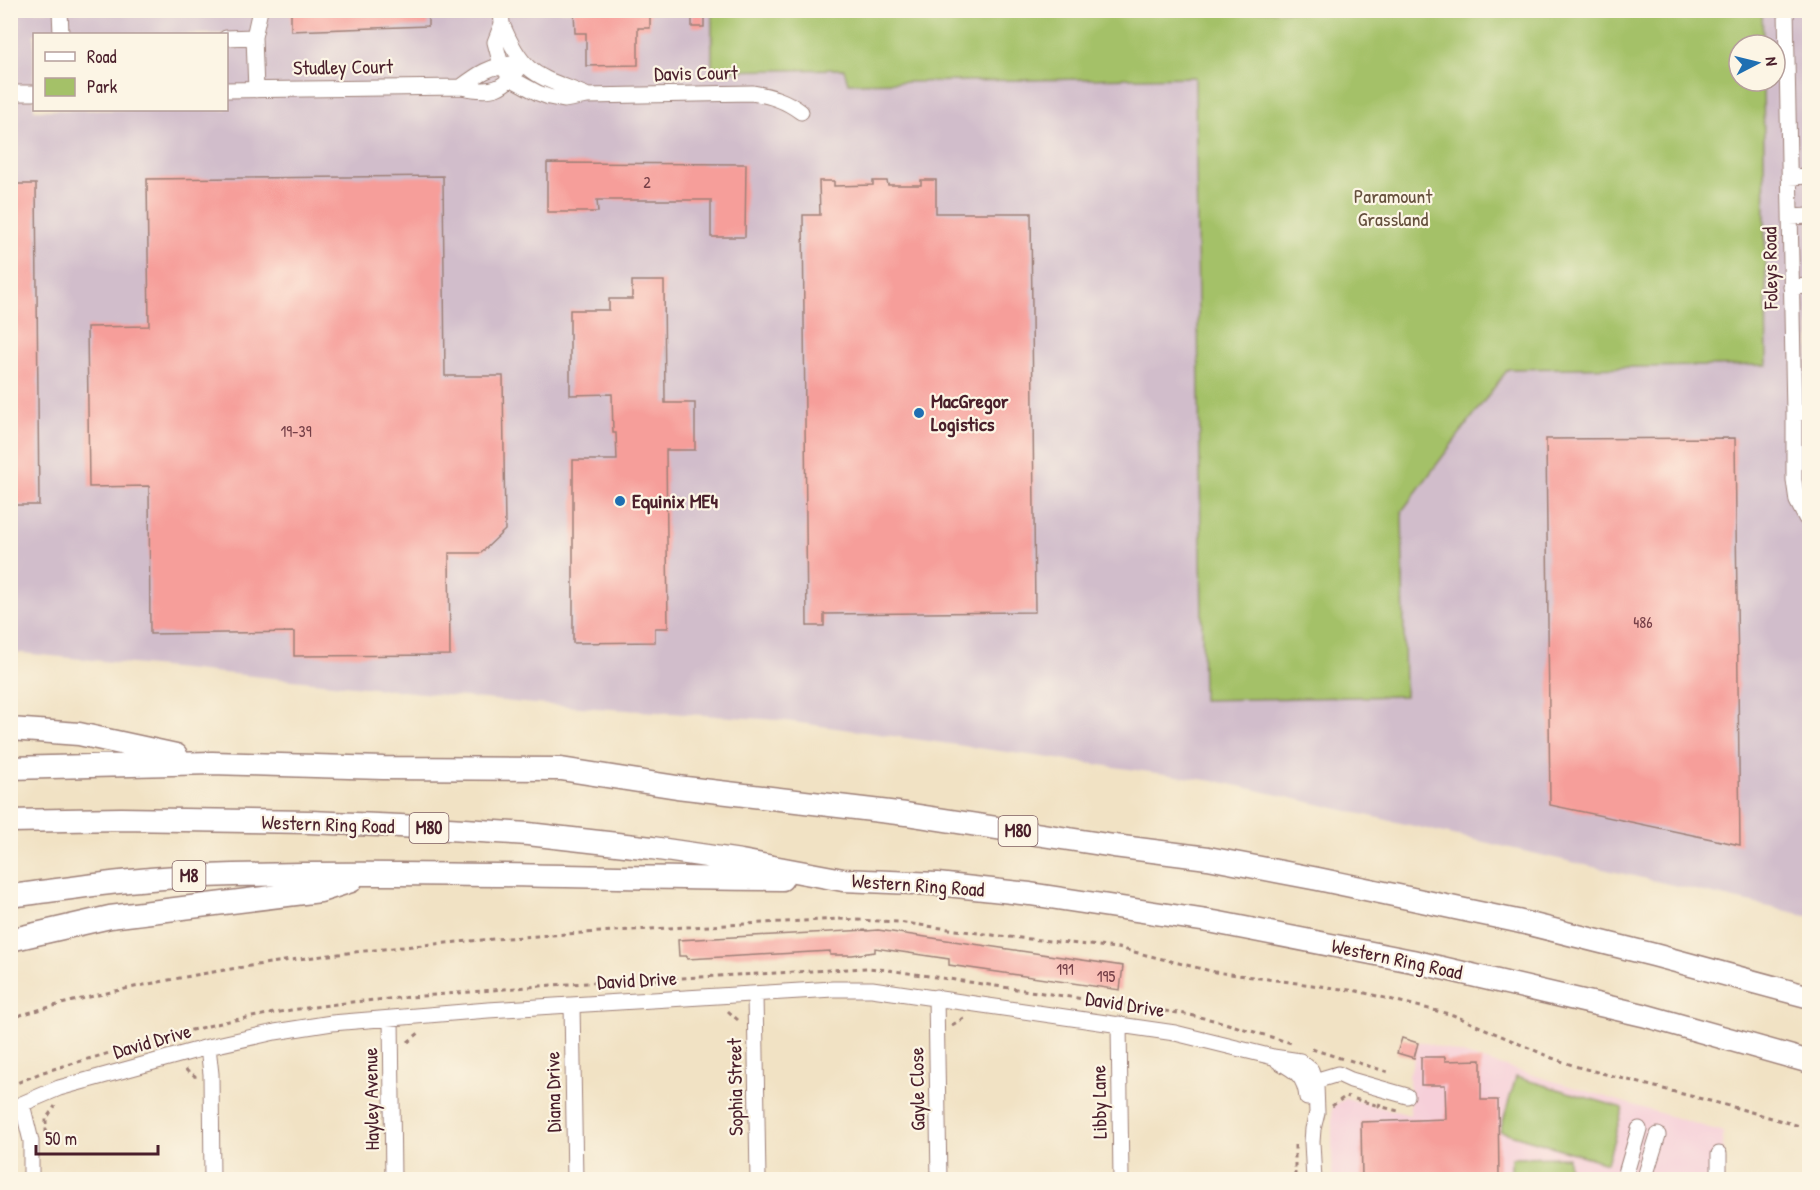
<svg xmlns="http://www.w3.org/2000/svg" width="1820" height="1190" font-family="'Patrick Hand',sans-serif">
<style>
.built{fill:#f6cfd9}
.industrial{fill:#d1bdcb;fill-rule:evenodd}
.green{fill:#a4c168;stroke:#77704a;stroke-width:1.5}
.building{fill:#f69e9a}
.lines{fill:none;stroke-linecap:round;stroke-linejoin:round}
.minor-casing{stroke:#9e8078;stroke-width:17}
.highway-casing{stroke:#9e8078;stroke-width:25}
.path{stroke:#9e8078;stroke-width:3;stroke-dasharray:4.5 4.5;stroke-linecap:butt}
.minor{stroke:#fff;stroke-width:15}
.highway{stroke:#fff;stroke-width:22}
.poi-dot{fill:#1f6fb2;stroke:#fcf5e5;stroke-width:2}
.labels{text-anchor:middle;stroke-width:4.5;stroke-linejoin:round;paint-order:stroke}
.number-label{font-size:16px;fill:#753f47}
.shield{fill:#fcf5e5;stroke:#7f5f63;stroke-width:1.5}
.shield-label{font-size:18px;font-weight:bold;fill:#4a1f2b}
.street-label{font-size:20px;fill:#4a1f2b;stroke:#fcf5e5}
.park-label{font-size:20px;fill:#65503d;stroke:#fcf5e5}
.poi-label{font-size:20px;font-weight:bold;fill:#4a1f2b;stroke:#fcf5e5;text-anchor:start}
</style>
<rect width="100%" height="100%" fill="#fcf5e5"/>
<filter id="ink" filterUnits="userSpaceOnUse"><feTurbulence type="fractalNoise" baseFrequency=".0167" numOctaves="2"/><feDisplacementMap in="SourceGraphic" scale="12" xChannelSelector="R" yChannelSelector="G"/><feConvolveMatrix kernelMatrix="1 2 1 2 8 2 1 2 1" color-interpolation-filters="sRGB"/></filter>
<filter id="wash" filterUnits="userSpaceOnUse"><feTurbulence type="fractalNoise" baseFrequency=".008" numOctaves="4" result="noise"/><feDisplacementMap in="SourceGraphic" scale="24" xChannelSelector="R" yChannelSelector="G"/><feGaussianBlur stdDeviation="1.35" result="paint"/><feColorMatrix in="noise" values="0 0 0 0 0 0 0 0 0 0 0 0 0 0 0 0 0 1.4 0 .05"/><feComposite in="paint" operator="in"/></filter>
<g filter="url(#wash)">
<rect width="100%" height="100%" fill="#f1e2c4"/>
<path class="built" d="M1419,1041L1723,1132L1724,1179H1332V1107L1346,1098L1410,1115L1409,1076Z"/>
<path class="industrial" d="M10,11H1809V916L1221,782L779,720L534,704L11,652ZM34,34H226V110H34ZM1739,45H1775V81H1739Z"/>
<path class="green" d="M712,11H1762L1763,45H1739V81H1763L1767,365L1508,369L1402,511L1405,696L1203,700L1195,77L848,83L844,69L712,71Z
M1516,1077L1623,1108L1607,1163L1500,1131Z
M1568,1157L1569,1179H1511V1158Z"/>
<g id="blocks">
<path class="building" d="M291,10H428V26L291,31Z
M574,10H650V28H638V65L586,66V33H575Z
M692,10H704V27H692Z
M547,163L746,164L745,237H711V200H597L598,212H547Z
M443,176L445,376H503L505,530L481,553H449L450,655L294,656V632L150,634L149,486L89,487L87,327L149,326L147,179Z
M921,180H936V213H1031L1035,612L824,614V626H807L803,215H820L819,181H834V186L873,185V181H887L888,185H921Z
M10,184H36L39,505H10Z
M632,281H664L665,403H695V450H666L668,628H655V642L573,643V460H617L616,433H613L612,394L570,395V310H609V299H632Z
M1735,438L1740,845L1550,805L1546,439Z
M867,930V931L878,930L1123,966L1120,990L949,965V959L875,948V952L852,955H830V951L687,959V956H679L678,940Z
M1402,1038L1418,1043L1414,1058L1397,1053Z
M1421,1057H1445V1061L1481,1060V1100H1498L1499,1179H1362L1361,1122L1446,1119L1445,1085H1421Z"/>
</g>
</g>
<g filter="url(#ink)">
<use href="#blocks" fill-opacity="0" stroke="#9e8078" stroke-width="1.5"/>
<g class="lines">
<g class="minor-casing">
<path id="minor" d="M60,10L61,34
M501,10L502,24L495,42L501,65L512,79L538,93L549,97L564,100L587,96L752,93C771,96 785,100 801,112
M1786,10L1794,413V480L1797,501L1806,518L1810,521
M502,24C524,77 537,75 586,95
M254,37L260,10
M226,38L254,37L256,90
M461,87C477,75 491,65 512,64
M226,90L461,87C493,94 503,90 523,64
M10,93H34
M1789,177L1810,176
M1790,217L1810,216
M1791,287L1810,286
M1794,413L1810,412
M755,994L758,1180
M936,997L939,1180
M572,1005L575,1180
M391,1019L393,1180
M1119,1024L1121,1180
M208,1047L211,1074L212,1180
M1278,1061C1296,1071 1305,1076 1307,1098
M1309,1087L1318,1080L1338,1074L1351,1080L1407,1096
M22,1104L31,1141V1180
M10,1109L59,1088L208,1047L275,1032L332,1023L488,1010L833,989H872L1175,1033L1273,1057L1300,1061L1311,1070L1316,1085L1317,1113L1313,1129L1312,1142L1314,1180
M1624,1180L1639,1129
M1644,1180L1658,1135
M1719,1180V1154"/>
</g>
<g class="highway-casing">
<path id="highway" d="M10,729L79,734L176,755
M10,768L212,763L383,768L561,769L677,787L906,814L1114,846L1208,858L1318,879L1517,921L1654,955L1810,997
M10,821L121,819L310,822L400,826L528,834L652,848L741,861L843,880L937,884L1030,894L1214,922L1412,961L1643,1015L1810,1062
M10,896C75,888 140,877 205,876C397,870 590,878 782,879
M10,940L110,917L320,891L351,881"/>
</g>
<path class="path" d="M728,1011L738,1020
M10,1018C279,940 561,935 837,919L898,922L1000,936L1118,948L1215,972L1357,991L1453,1015L1552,1058L1578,1067L1737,1108L1810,1129
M952,1025L964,1018
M408,1042L420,1032
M1312,1049L1343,1059
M1349,1060L1388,1072L1387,1076
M186,1069L187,1071L195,1076V1079
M10,1086L43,1072L179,1033L229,1021L291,1010L352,1002L552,985L868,968L888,970L1185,1014L1218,1021L1291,1043
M1355,1099L1379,1106
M1380,1103L1379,1106L1402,1112
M1332,1106L1346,1096L1349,1097
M46,1133V1119L55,1106
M1295,1145V1180"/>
<use href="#minor" class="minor"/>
<use href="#highway" class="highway"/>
</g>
</g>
<g class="poi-dot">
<circle cx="919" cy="413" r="6"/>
<circle cx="620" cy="501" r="6"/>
</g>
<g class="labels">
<g class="number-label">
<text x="647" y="188">2</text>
<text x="296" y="437">19-39</text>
<text x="1643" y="628">486</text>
<text x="1065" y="975">191</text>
<text x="1106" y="982">195</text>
</g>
<g class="shield">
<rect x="409.5" y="813" width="39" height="30" rx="4.5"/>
<rect x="998.5" y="816" width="39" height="30" rx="4.5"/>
<rect x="172.5" y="861" width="33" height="30" rx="4.5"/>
</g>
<g class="shield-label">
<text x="429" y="834">M80</text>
<text x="1018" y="837">M80</text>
<text x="189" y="882">M8</text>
</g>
<g class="street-label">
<text transform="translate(343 67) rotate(-1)" y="7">Studley Court</text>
<text transform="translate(696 73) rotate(-1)" y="7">Davis Court</text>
<text transform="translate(1770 268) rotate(-91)" y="7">Foleys Road</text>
<text transform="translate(328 824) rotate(2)" y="7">Western Ring Road</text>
<text transform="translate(918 885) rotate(4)" y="7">Western Ring Road</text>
<text transform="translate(1397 959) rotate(12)" y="7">Western Ring Road</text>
<text transform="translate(637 980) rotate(-3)" y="7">David Drive</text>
<text transform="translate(1125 1004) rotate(9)" y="7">David Drive</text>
<text transform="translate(152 1041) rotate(-16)" y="7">David Drive</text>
<text transform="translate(735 1087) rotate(-91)" y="7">Sophia Street</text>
<text transform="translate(917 1089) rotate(-91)" y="7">Gayle Close</text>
<text transform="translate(553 1092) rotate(-91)" y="7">Diana Drive</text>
<text transform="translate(371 1099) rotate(-91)" y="7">Hayley Avenue</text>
<text transform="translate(1099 1102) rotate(-91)" y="7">Libby Lane</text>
</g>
<g class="park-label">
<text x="1393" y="203">Paramount<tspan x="1393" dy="23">Grassland</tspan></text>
</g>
<g class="poi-label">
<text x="931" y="408">MacGregor<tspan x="931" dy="23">Logistics</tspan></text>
<text x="632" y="508">Equinix ME4</text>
</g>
</g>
<rect width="1820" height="1190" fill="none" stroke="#fcf5e5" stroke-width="36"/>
<rect x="33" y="33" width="195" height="78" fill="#fcf5e5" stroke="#b59f9b" stroke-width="1.5"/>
<rect x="45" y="52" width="30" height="9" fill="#ffffff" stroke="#b59f9b" stroke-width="1.5"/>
<text x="87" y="63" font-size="18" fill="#4a1f2b">Road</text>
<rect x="45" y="78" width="30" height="18" fill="#a4c168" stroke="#b59f9b" stroke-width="1.5"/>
<text x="87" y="93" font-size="18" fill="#4a1f2b">Park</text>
<g transform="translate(1757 63) rotate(83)"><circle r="28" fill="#fcf5e5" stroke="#b59f9b" stroke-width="1.5"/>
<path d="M0-4.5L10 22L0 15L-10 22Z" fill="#1f6fb2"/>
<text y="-9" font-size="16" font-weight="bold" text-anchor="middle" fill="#4a1f2b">N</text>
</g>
<path d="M36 1145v9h122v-9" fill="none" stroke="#4a1f2b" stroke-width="3"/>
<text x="45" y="1145" font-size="18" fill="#4a1f2b" stroke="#fcf5e5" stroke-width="4.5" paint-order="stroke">50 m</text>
</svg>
